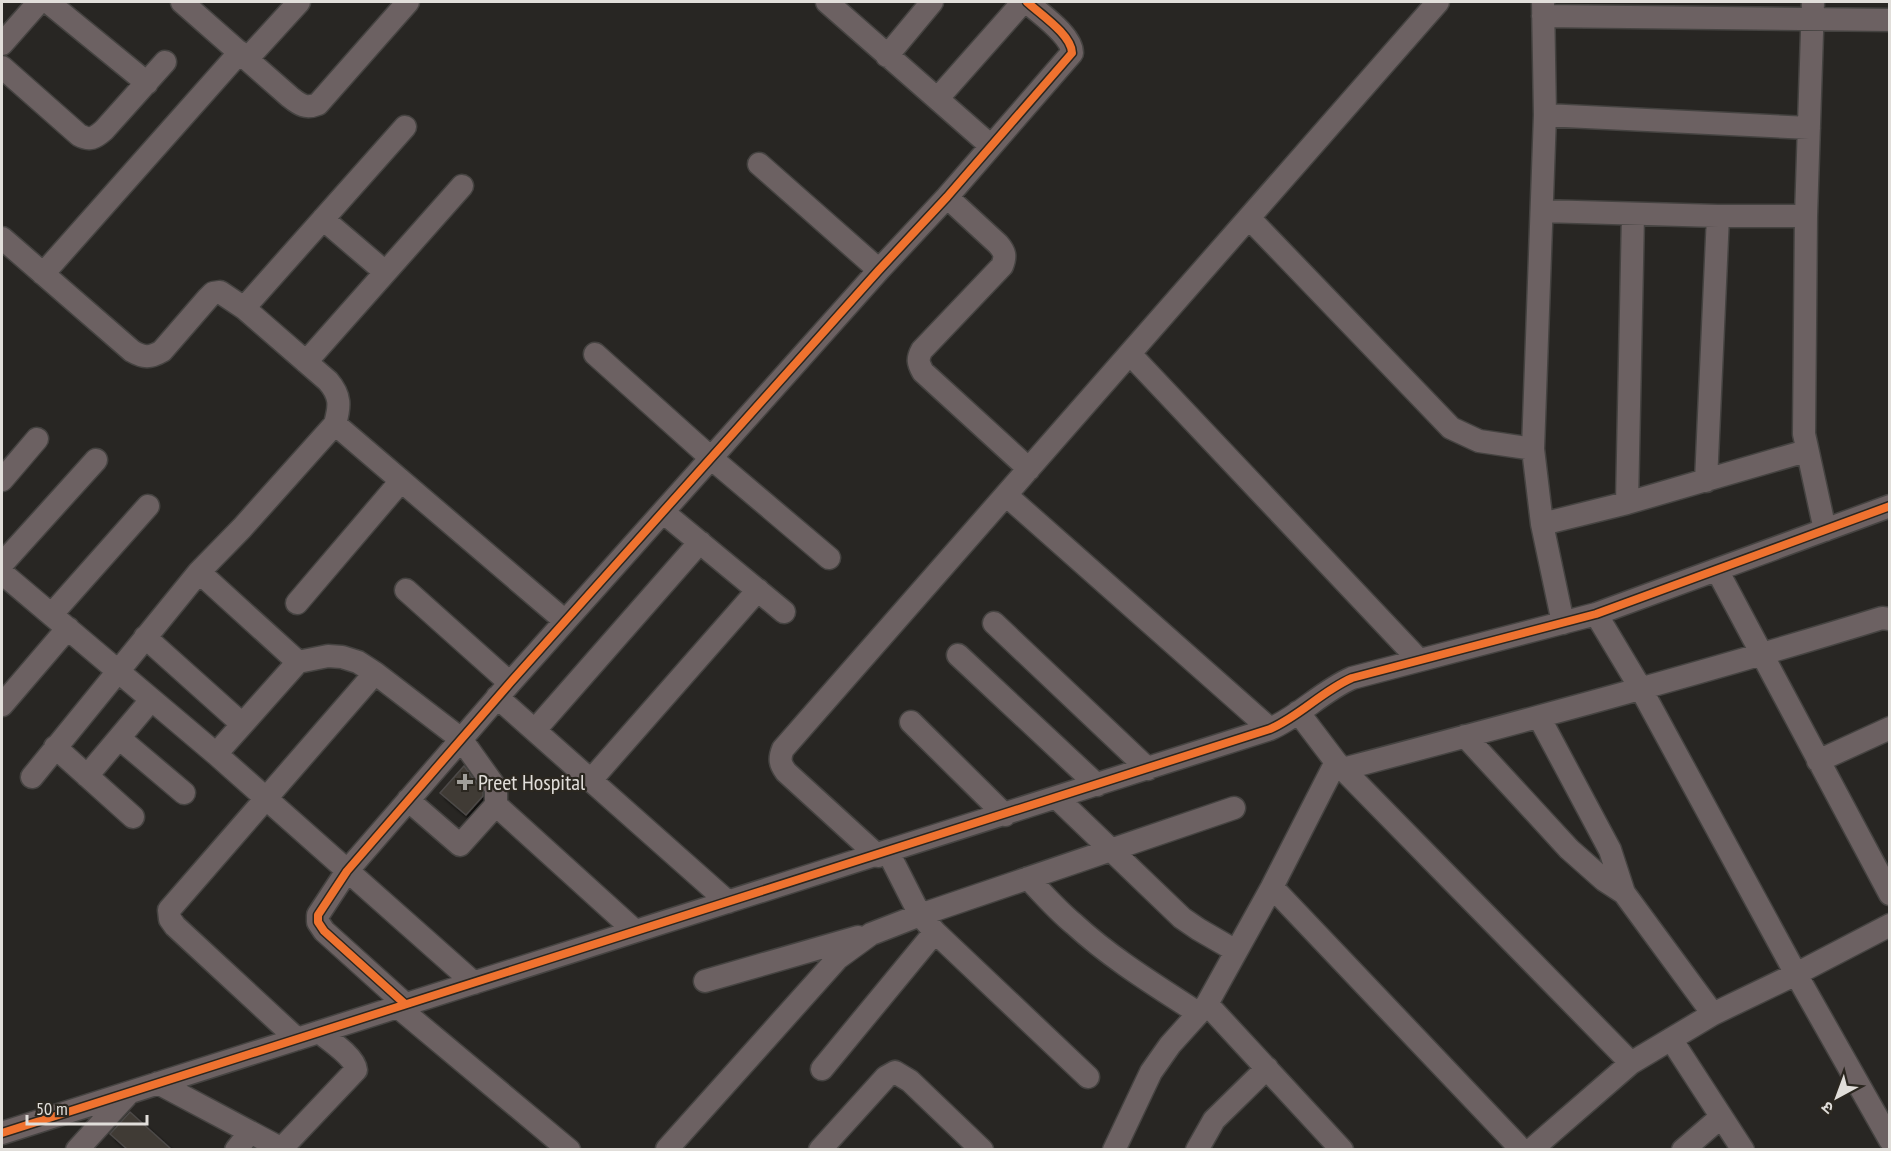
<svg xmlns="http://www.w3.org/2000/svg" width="1891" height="1151" font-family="'PT Sans Narrow','Noto Sans Devanagari',sans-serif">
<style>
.building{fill:#403b35;stroke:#4d4a48;stroke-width:1.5;filter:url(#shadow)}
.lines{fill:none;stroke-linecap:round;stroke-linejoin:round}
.minor-casing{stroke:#454341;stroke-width:25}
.minor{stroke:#6c6162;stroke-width:22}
.cycleway-casing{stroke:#2b2720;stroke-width:11}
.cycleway{stroke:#ef722f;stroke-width:8}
.poi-dot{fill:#a09e9a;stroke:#2b2720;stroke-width:2}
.labels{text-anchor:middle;stroke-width:4.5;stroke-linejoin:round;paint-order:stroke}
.poi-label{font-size:22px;fill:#e1deda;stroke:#2b2720;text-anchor:start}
</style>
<defs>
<filter id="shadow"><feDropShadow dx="5.5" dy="5.5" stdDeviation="1.5" flood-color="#0009"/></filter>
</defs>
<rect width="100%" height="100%" fill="#282623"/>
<path class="building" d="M464,766L483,792V796L466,815L440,793Z
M130,1112L171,1149H127L110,1134Z"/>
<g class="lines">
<g class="minor-casing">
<path id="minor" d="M48,2L147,83
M182,2L290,97C300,105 306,109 318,104L408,2
M827,2L991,146
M1543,2L1545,115L1533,449L1542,524L1563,623
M1813,2L1806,216L1804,434L1825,530
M1543,16L1890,20
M2,44L39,2
M887,56L932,2
M247,59L299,2
M2,67L79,135C90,141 95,138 104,130L165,62
M938,98L1023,2
M1545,115L1809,128
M759,164L879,270
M947,197L998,244C1005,252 1006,256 1002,266L922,350C917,359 918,363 923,372L1029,469
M1542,211L1718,216H1806
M1249,218L1451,428L1479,441L1533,449
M323,219L385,272
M2,238L132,351C144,358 150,358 162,351L208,298L213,293L220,292L244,308L328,381C341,396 340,406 335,424L242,528L199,572L32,777
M43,274L240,52
M244,308L405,127
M595,354L711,458L829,558
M1130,354L1419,660
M306,362L462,186
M335,424L565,621
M2,480L37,439
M1706,481L1718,216
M1006,495L1270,729
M1627,503L1633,215
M663,512L784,612
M1542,524L1627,503L1806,451
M2,564L96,460
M1717,570L1890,894
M199,572L298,662L216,754
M2,573L216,754L474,983
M406,590L510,683
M297,603L401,481
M52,614L148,506
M1596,614L1641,689L1796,974L1890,1140
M994,623L1148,769
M145,637L242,724
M958,655L1097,785
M298,662L328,656L342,657L358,662L375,673L461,739L496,788V805
M497,697L728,902
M2,705L68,628
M1298,712L1336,762L1631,1063
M1539,717L1610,850L1624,893
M911,722L1005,815
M535,730L700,542
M1465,736L1569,849L1604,880L1624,893L1713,1014
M119,738L184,793
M55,747L133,817
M1818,761L1890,728
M1343,769C1524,721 1704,673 1882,618L1890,619
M87,776L151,700
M591,780L758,590
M1057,798L1182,918L1198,929L1236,951
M408,800L460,845L496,805L635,931
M888,852L920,915L935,932L1088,1077
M878,856L786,772C780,764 779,759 783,749L1438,2
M1028,878C1043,894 1057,910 1074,924C1112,959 1155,985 1198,1013
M1272,887L1522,1150
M705,981L858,937
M405,1004L324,931L318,922V915L347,871L510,683L879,270L947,197L1072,53C1072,35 1040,14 1027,2
M1207,1004L1342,1150
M398,1007L569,1150
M297,1039L175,926L170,919L169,910L375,673
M1671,1039L1743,1150
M822,1069L935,932
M158,1083L284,1150
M2,1133L1270,729C1300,716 1322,691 1352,678L1596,614L1890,506
M282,1148L356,1070C355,1057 329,1040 319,1032
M667,1149L838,958L871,934L920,915L1234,808
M77,1150L128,1094
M236,1150L250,1132
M820,1150L886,1077L895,1072L910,1081L982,1150
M1114,1150L1151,1072L1170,1045L1207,1004L1272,887L1336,762
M1197,1150L1214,1120L1267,1068
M1531,1150L1631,1063L1713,1014L1796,974L1890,925
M1683,1150L1721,1117"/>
</g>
<use href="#minor" class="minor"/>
<g class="cycleway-casing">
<path id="cycleway" d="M405,1004L324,931L318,922V915L347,871L510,683L879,270L947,197L1072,53C1072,35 1040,14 1027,2
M2,1133L1270,729C1300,716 1322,691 1352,678L1596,614L1890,506"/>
</g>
<use href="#cycleway" class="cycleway"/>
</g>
<path class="poi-dot" d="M462 773h6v6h6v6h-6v6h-6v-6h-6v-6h6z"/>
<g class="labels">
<g class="poi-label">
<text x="478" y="790">Preet Hospital</text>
</g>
</g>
<rect width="1891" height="1151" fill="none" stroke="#e1deda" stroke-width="6"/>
<g transform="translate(1837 1097) rotate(221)" stroke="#2b2720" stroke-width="4.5" paint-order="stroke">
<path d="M0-4.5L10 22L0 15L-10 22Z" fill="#e1deda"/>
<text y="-9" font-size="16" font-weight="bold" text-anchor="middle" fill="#e1deda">उ</text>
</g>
<path d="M27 1115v9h120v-9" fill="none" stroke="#e1deda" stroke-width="3"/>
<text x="36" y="1115" font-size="18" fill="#e1deda" stroke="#2b2720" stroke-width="4.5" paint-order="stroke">50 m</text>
</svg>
